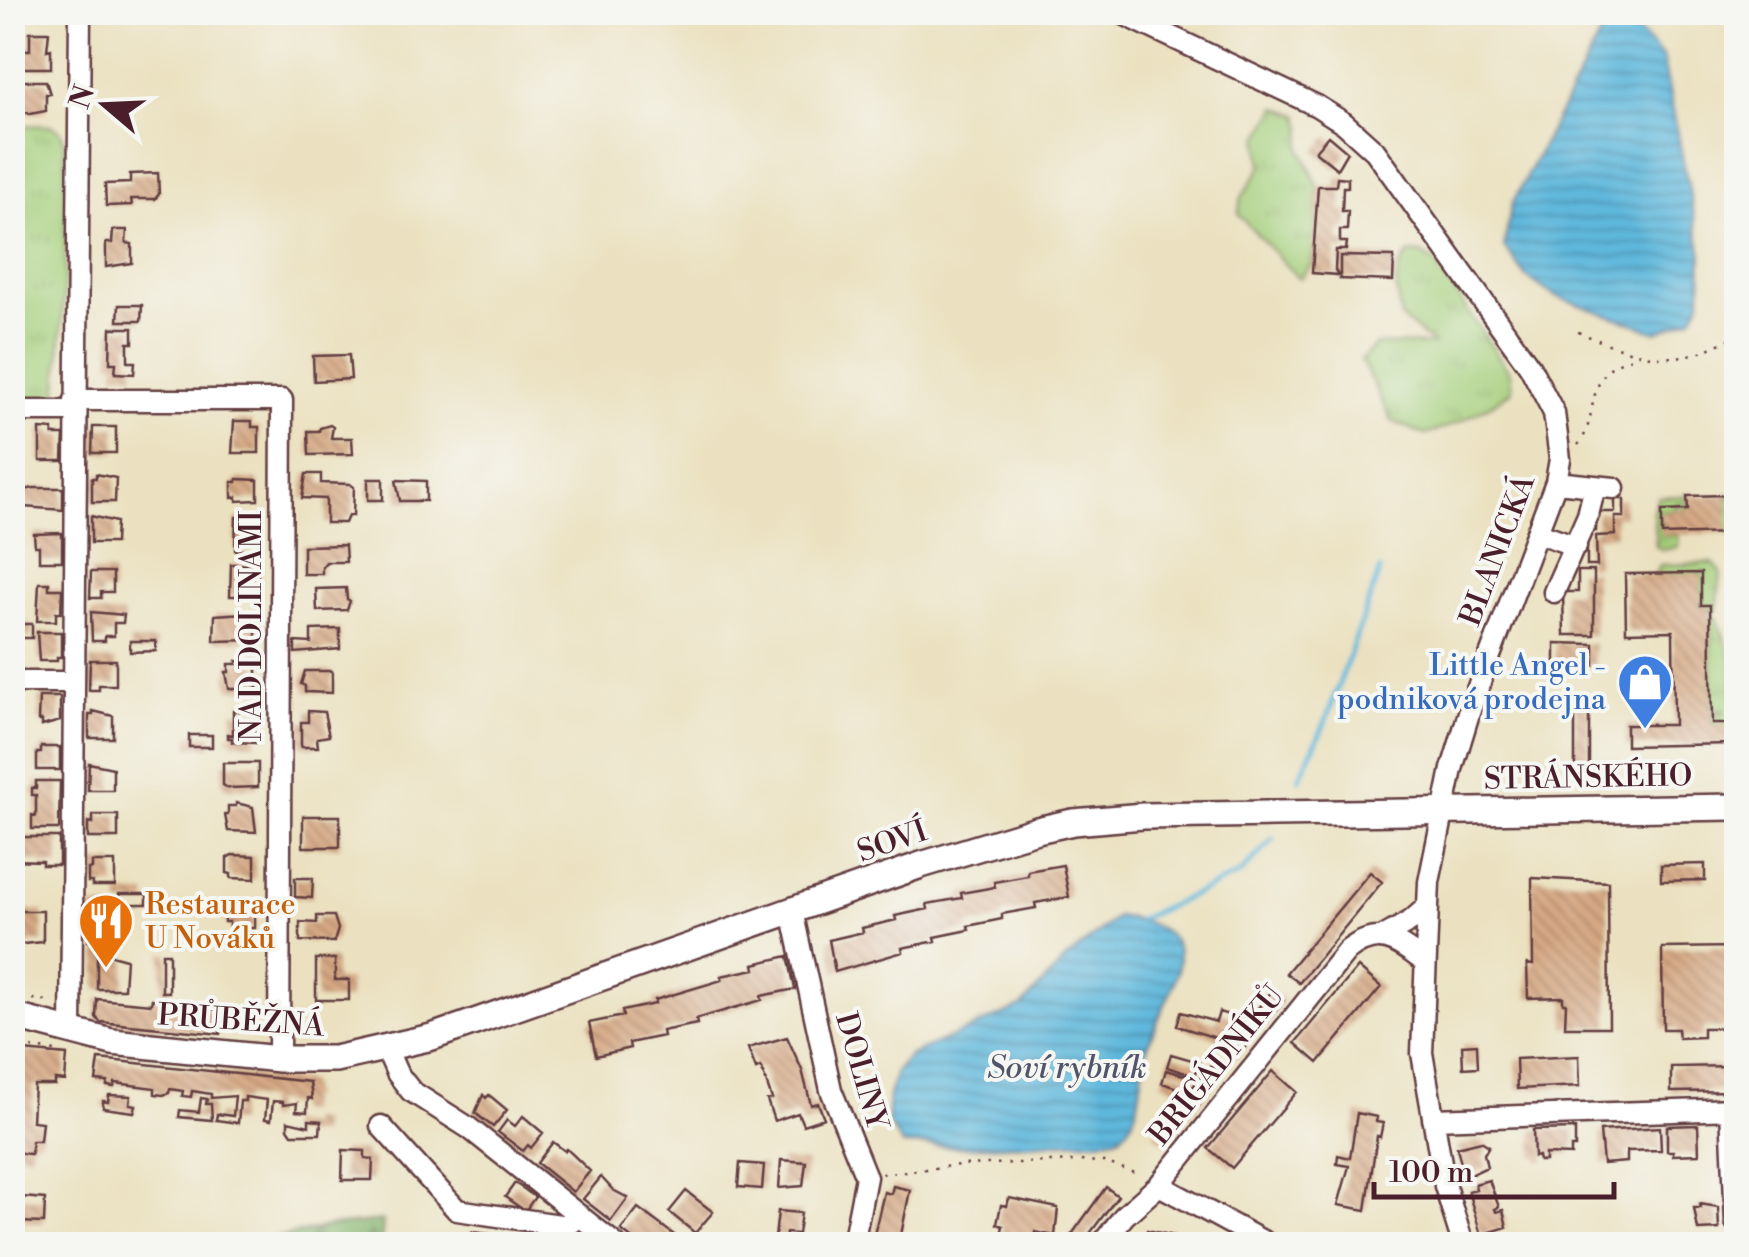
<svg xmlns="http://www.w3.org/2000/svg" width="1749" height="1257" font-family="'Libre Bodoni',serif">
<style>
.grass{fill:url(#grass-tufts);stroke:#787753;stroke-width:2.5}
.forest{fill:url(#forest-firs);stroke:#67684b;stroke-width:2.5}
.water{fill:url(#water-rules);stroke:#546c84;stroke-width:2.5}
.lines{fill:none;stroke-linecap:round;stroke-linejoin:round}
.stream{stroke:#5eb8dc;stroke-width:5}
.building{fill:url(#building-back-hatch)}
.minor-casing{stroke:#623c41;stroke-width:25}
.major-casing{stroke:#623c41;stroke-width:30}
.path{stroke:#623c41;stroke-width:2.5;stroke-dasharray:2.5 8;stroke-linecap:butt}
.minor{stroke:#fff;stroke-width:20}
.major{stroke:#fff;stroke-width:25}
.labels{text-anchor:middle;stroke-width:8;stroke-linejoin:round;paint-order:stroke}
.street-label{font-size:30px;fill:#4a1f2b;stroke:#f6f6f2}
.shop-label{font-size:30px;fill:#366cbe;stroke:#f6f6f2;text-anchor:end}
.food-label{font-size:30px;fill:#c56008;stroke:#f6f6f2;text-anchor:start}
.water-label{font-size:32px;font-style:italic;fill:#515569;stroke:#f6f6f2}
</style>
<defs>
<pattern id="grass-tufts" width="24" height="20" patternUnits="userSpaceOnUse" patternTransform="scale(2.5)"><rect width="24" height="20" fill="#a6cf7b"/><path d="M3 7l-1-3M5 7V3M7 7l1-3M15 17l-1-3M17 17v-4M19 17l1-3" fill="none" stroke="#90b16a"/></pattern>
<pattern id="forest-firs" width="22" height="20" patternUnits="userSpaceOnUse" patternTransform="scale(2.5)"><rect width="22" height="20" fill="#84b26b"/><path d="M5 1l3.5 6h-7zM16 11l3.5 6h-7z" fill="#6e9058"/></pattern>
<pattern id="water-rules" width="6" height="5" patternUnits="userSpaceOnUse" patternTransform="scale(2.5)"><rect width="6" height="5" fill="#5eb8dc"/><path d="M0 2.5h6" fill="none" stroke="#5095b3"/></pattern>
<pattern id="building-back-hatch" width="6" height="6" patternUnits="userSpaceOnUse" patternTransform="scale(2.5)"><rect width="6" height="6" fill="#d6a984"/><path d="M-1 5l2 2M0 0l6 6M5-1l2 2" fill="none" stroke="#b0896c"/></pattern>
</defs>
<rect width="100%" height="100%" fill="#f6f6f2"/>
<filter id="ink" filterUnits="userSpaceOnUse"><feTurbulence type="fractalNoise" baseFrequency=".01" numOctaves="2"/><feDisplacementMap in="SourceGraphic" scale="20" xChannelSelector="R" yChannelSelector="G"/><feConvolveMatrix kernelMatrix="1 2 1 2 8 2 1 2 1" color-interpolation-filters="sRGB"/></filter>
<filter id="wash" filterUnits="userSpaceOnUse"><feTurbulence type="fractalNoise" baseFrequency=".0048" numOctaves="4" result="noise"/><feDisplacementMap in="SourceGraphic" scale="40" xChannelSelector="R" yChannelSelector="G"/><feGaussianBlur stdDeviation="2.25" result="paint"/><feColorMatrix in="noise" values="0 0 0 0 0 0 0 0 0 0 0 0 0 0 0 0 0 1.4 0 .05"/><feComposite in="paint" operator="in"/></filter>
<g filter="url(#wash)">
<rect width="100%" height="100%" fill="#ebe1c0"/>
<path class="grass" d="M1277,107L1299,115L1303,127L1301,149L1318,186L1314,248L1311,264L1302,277H1297L1238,214L1242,197L1262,166L1259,139Z
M13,125L52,126L61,132L65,146V275L57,403L13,406Z
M1410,253L1421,254L1434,262L1510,373L1512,390C1485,410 1457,425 1425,435L1392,421L1361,360L1376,345L1433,344L1401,318C1397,294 1390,272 1410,253Z
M1727,495L1736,499V535L1727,533L1728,509L1683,510V504L1677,503V510L1662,511L1659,515L1662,535H1679L1678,547L1663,550L1656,546L1653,511L1658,497L1687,496L1688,509L1727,507Z
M1713,563L1721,572L1717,611H1711L1710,605H1701V573L1655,574L1660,565Z
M1711,618H1717L1732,659L1736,744H1732L1731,724H1712V713H1723L1724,710L1712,709Z"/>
<path class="forest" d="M383,1221L381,1244H249L332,1226Z"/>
<path class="water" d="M1608,20L1629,21L1662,56L1702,254L1701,300L1692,317L1657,332L1554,296L1527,277L1504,247L1512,204Z
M1118,916C1225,931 1162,993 1146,1052C1140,1075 1142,1107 1128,1128C1121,1138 1111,1138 1100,1140L963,1147L903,1145L887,1122L889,1095L896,1071L910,1055L1021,1007L1064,961Z"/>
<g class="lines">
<path class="stream" d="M1299,779L1325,723L1380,570
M1140,919L1240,874L1273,839"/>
</g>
<g id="blocks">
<path class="building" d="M30,32H49L47,50L51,49V68H23V50H30Z
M14,81H46L50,94H46V111L30,114L22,111V101H15Z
M1328,136L1347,152L1337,169L1315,151Z
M158,173L159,194L155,199H131L132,205L106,206L105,184L130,183V174Z
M1337,177L1348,178V187H1343L1342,211H1348L1347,230H1340V242H1347L1346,250H1336L1335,270L1338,275L1312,273L1318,186H1336Z
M113,230H127L126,243L132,244V263L106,267V243H112Z
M1340,256L1394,257L1393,281L1340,279Z
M119,305H142L141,321H118Z
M111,328H133V343H128V362H135L134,374L115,373L116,363H110Z
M349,355L351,379L314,381L313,356Z
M234,421H252V427H259V453H232Z
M330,425L333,427L331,438H352L353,454L309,455L308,431H319L320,428Z
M93,427H116V453H92Z
M40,429L53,430V435H64L63,461H40Z
M96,474L116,478L115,502H92V478H96Z
M306,474H321V483L350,484L354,487L353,516H348L345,523H326V499L302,498Z
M237,479L258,480V500L237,501V497L232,498V482H237Z
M368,479H383V500H368Z
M396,480L426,481V501H400Z
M34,488H63V510L24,507V490Z
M1727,495L1729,533L1662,535V511L1688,510L1687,496Z
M1615,499H1624V517H1615V535L1596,536L1597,566H1587V531H1596L1597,512H1615Z
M91,516L116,522L115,543H91Z
M236,517L253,519V523H258V550H235Z
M62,533V561H39V546H35L34,534Z
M345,545L346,562H326L322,567V574H303V546Z
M231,564L251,565V571H258L257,596H230Z
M1578,571H1594V635H1564L1563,592H1578Z
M91,572H113V592H101V598H90Z
M1701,573V605H1710L1712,724H1732V744L1626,746V725H1674L1673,631L1626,632L1625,574Z
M39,583H49V589H62L61,613H56V621H37Z
M346,588L347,599L350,601L347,610L317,611L316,589Z
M91,612L124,615L123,623H114V636H105V641H92Z
M245,613L256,614V640L214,641L215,615Z
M12,624H32V638H12Z
M340,629V649L295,653V642L311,643V630Z
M37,632H61V657H57V661H39Z
M130,641H156V651L130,652Z
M1555,643L1594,644V665H1555Z
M90,660H116V685H99V690H89Z
M237,661L257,664V689H229L226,672H229V664H237Z
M305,671H332V693L305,692V686L301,684Z
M39,697H60V721L42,726V721H38Z
M1575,705H1589V777H1575Z
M93,711L113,716V738H89V715H93Z
M233,711L255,712L256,743L232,742V738H228V734L233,735Z
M308,711L324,712L329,736L317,738L318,747H301V722H308Z
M189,735H212V747H189Z
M41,747H60V770H37V753H41Z
M89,763L113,768V790H88Z
M223,763H258V787L228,788L223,785Z
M36,781H60L59,829H32V815L36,816V795H32V788H36Z
M236,803L253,807L256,832L228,831L225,815H228V806H236Z
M93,815H118V838H88V822L93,823Z
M303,816H340V847H303Z
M12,837H59V865H42V861L12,860Z
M232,855L255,856V879L231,878V874L227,873V858Z
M92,862H115V886H92V882H88V869H92Z
M1705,864V880L1661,881V865Z
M1063,865L1069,897L1035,903L1036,908L1002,914V919L968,926L969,930L935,937L936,941L902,948L903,952L835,972L829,940L863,932L862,928L896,920L895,916L928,909L927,904L962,898L961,893L995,887L994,882L1028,876V871Z
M1370,872L1382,882L1299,983L1286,973Z
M295,878H313L312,898L295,897Z
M1532,878L1608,882L1609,1027H1565L1566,1003H1563V997L1528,998L1527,964L1533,965Z
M119,894H147V904H119Z
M229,902L255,903V928H229V922H224V907H229Z
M95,907H111L108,941H88V908Z
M18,911H43V942L12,945V920H18Z
M317,916H334L338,929L334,942L300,941V922L317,923Z
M1736,947V1028H1703V1037L1679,1038L1678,1029H1663L1662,948Z
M97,951H111V955L126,959L124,989H97Z
M162,953H169V992H162Z
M788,956L795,989L761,996L762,1000L696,1019L697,1024L662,1031L663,1036L629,1043L630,1048L596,1056L589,1023L623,1016L622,1011L655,1004V1000L722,980L721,976L755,969L754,964Z
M316,959H335V980H349V1000H316Z
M1358,967L1381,987L1318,1063L1295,1043Z
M1272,991L1284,1001L1237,1057L1225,1048Z
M97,999L151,1004L152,999L162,1001L161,1005L225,1010L223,1021L220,1034L100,1022L96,1017Z
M1181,1012L1216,1022L1219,1012L1239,1018L1226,1041L1177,1026Z
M787,1037L802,1070L811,1105L818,1103L824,1118L803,1125L798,1113L774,1121L767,1100L772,1099L761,1067L756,1069L748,1048Z
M1477,1044L1478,1067L1463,1068L1462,1045Z
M12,1050L67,1055L65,1081L55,1080V1085H34L32,1121L42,1122L40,1141H32L31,1154L12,1152Z
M1171,1054L1199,1062L1195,1076L1167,1067Z
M1579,1056L1580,1086L1517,1089L1516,1059Z
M99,1059L310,1082L312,1099L308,1098L307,1112L296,1111L297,1103L283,1105V1102L273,1101L271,1120L265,1119L267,1100L245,1097V1101H240L238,1123L216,1120L217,1114L233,1116L235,1096L211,1098V1094L192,1091L191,1097L182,1096L183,1091L170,1089L169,1093L163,1095L155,1094V1088L115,1083L114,1087L107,1086L108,1082L96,1081Z
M1210,1066L1222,1076L1165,1144L1154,1134Z
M1736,1066V1091L1671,1092V1067Z
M1166,1070L1187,1076L1183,1090L1162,1083Z
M1273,1071L1297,1092L1232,1168L1208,1148Z
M109,1095L131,1096L130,1104L136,1105L134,1112L103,1108V1101L108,1102Z
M483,1095L486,1098L489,1095L507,1110L493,1127L475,1113Z
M201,1098L207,1099L206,1104H211L212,1120L179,1117L180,1110L199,1112Z
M1357,1113L1377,1117L1376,1122L1383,1123L1380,1137L1377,1136L1366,1210L1338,1205L1349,1166L1337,1164L1338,1155L1350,1158Z
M523,1116L543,1133L531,1148L528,1145L523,1151L498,1132L507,1120L515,1126Z
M309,1120L321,1121L320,1134H292L288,1128V1121L309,1126Z
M1698,1125L1699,1154L1673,1155V1151H1667V1126Z
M1660,1127L1661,1150L1627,1151V1162L1603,1164L1600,1131Z
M1575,1129V1147H1571V1155L1545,1154V1161H1539L1538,1156L1534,1157L1533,1130Z
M1481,1141L1489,1146L1484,1154L1487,1167L1470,1175L1469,1170L1463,1172L1457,1147Z
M553,1142L565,1151L567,1149L590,1171L573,1192L537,1163Z
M343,1150L365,1151V1158L373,1159L372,1180H342Z
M781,1160L806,1162L803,1186L779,1188Z
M740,1163L764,1165L762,1189L738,1187Z
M601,1177L613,1190L628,1198L611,1221L583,1199Z
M1489,1180L1499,1207L1495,1209L1496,1212L1503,1210L1507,1227L1481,1235L1468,1191L1476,1189L1475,1184Z
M515,1183L535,1197L525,1211L505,1197Z
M893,1186L910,1190L900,1240L874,1235L884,1192L891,1194Z
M1106,1187L1118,1196L1082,1244H1065Z
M686,1191L713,1212L695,1233L669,1212Z
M22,1197L45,1199L44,1223L16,1222L17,1200H22Z
M1009,1198L1058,1208L1055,1236L1035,1232L1032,1244H999L1003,1226L997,1224L1001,1205L1007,1206Z
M1700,1204L1718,1207L1719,1229L1698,1230L1694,1208H1701Z
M638,1208L677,1237L676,1244H639L621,1230Z
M778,1211L801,1213L798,1234L786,1233L785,1239L775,1238Z
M1147,1230L1207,1243V1244H1144Z
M472,1232L536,1239L535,1244H472Z"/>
</g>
</g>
<g filter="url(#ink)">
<use href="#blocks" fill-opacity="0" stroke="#623c41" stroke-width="2.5"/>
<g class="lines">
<g class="minor-casing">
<path id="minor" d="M1119,12L1317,106L1344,123L1375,151L1530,367L1554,413L1560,459L1556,482L1472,703L1452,769L1429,882L1422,1053L1445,1186L1463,1244
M75,400H282L279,1059
M12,411H75
M1556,482L1614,488
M1539,533L1576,546
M1554,592L1588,515L1595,486
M12,682H72
M792,911L831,1090L866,1177L853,1244
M1383,937L1411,921L1428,906
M71,1033L80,12
M386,1048L397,1073L411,1091L469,1128L615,1244
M1731,1109L1736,1222
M1433,1119L1736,1109
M381,1126L457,1210L567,1226L580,1216
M1159,1185L1268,1244
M1102,1244L1124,1216L1159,1185L1347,951C1379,926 1396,941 1425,962"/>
</g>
<g class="major-casing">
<path id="major" d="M12,1016L112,1042L279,1059H335L432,1037L921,865L1037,830L1073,822L1143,816L1736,807"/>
</g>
<path class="path" d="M1578,332C1640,357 1675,372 1736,335
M1578,445C1596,425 1587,390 1609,369C1615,363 1630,359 1639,355
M1652,725V715
M33,999L47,1001
M21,1047L58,1051
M882,1174L960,1165L1079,1161L1104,1162L1141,1175"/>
<use href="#minor" class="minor"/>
<use href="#major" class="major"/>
</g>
</g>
<defs>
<g id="shop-pin" transform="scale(2.875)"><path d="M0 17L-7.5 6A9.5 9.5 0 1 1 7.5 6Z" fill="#3f7fe0" stroke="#f6f6f2"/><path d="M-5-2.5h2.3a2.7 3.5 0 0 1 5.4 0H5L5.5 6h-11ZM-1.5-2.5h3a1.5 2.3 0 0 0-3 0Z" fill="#fff"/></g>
<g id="restaurant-pin" transform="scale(2.875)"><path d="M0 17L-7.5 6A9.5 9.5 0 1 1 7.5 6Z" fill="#e8710a" stroke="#f6f6f2"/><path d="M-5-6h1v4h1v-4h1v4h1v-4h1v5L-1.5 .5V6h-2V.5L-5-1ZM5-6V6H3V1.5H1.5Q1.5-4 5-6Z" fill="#fff"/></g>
</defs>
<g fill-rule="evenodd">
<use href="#shop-pin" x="1645" y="682"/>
<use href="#restaurant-pin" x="106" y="921"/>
</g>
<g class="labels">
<g class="street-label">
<text transform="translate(1497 550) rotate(-69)" y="10">BLANICKÁ</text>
<text transform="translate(251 626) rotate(-90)" y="10">NAD DOLINAMI</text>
<text transform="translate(1588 777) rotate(-1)" y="10">STRÁNSKÉHO</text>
<text transform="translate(892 841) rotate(-19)" y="10">SOVÍ</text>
<text transform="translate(241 1020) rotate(4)" y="10">PRŮBĚŽNÁ</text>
<text transform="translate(1216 1065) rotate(-51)" y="10">BRIGÁDNÍKŮ</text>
<text transform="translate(862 1071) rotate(74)" y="10">DOLINY</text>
</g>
<g class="shop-label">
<text x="1606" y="675">Little Angel -<tspan x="1606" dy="34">podniková prodejna</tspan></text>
</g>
<g class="food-label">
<text x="145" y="914">Restaurace<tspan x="145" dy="34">U Nováků</tspan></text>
</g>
<g class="water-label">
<text x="1067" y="1078">Soví rybník</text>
</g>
</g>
<rect width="1749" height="1257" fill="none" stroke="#f6f6f2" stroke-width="50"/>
<g transform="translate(105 105) rotate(289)" stroke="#f6f6f2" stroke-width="8" paint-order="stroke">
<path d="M0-8L18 38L0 25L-18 38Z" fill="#4a1f2b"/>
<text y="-15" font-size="28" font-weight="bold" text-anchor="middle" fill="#4a1f2b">N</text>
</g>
<path d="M1374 1182v15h240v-15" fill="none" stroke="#4a1f2b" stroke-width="5"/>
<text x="1389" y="1182" font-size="30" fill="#4a1f2b" stroke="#f6f6f2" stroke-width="8" paint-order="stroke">100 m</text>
</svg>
